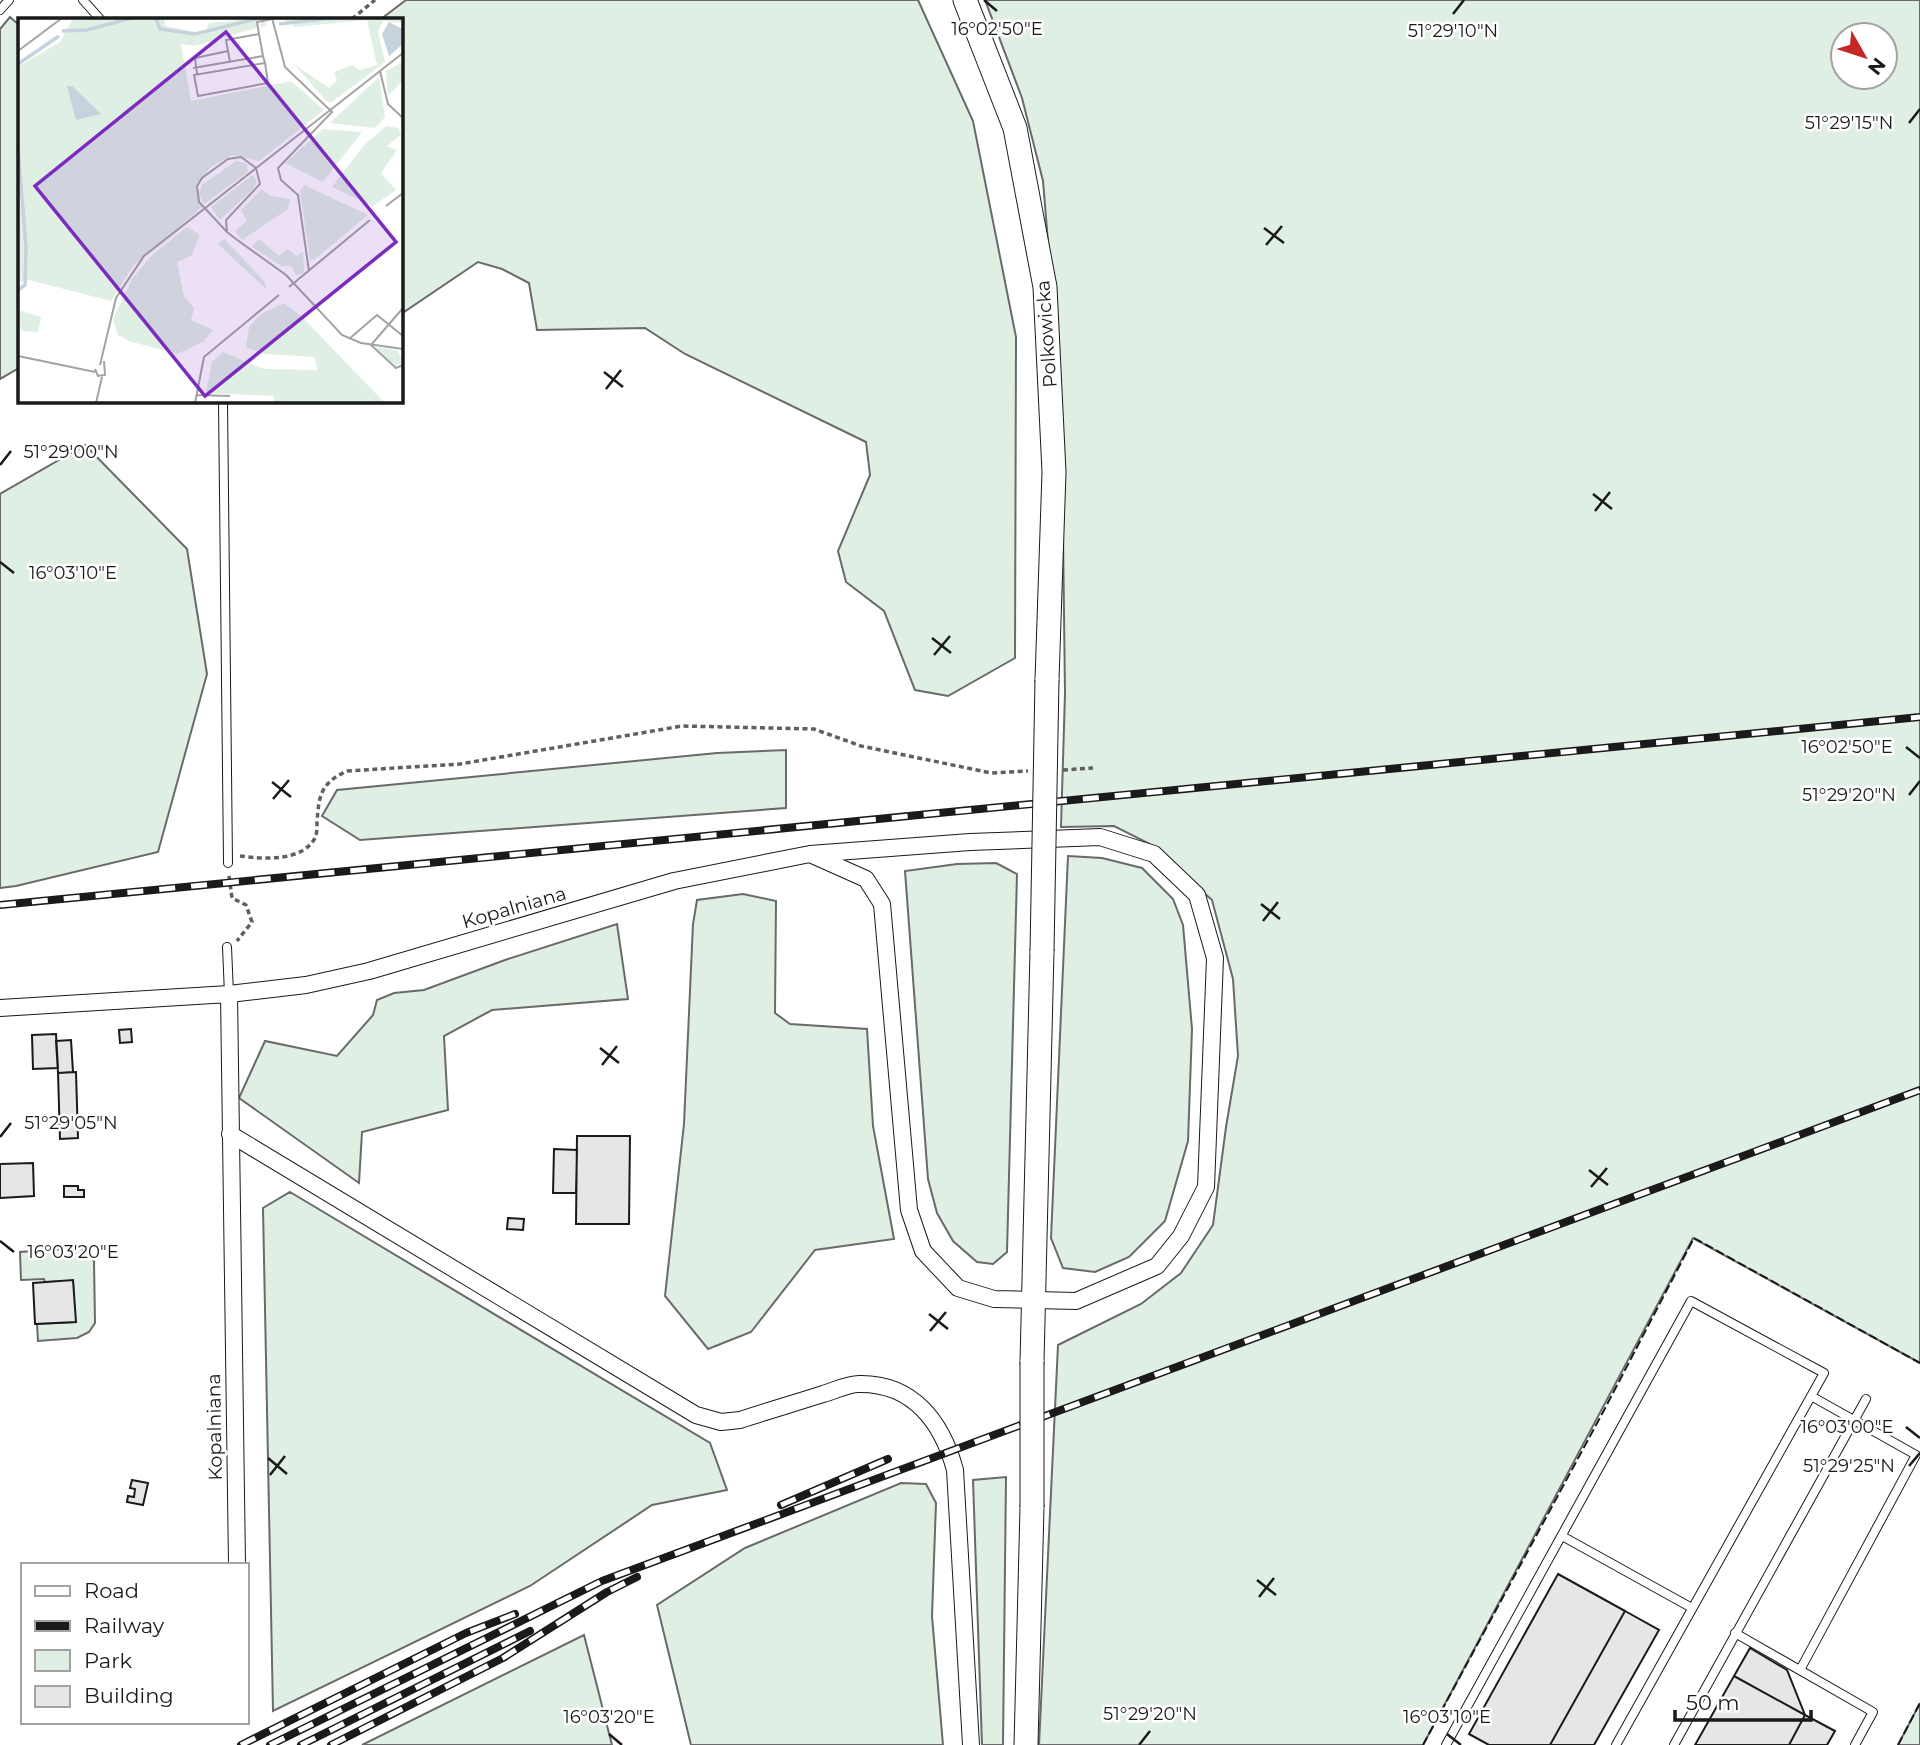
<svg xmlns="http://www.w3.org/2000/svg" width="1920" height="1745" font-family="Montserrat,sans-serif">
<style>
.green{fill:#e0efe3;stroke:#6a6a6a;stroke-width:2;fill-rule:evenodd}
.building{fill:#e6e6e6;stroke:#1a1a1a;stroke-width:2}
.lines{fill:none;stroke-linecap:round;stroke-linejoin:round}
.lane-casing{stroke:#1a1a1a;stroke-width:10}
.street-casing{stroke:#1a1a1a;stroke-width:18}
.secondary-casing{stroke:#1a1a1a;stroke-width:25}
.path{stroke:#5f5f5f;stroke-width:3.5;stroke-dasharray:5 3.5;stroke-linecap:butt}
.lane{stroke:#fff;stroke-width:8}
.street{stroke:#fff;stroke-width:16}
.secondary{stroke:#fff;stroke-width:23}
.rail-casing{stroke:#1a1a1a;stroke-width:8}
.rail{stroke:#fff;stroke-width:5;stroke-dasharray:16;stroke-linecap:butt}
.secondary-bridge-casing{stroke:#1a1a1a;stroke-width:25;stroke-linecap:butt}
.secondary-bridge{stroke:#fff;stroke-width:23}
.fence{stroke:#1a1a1a;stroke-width:2;stroke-dasharray:9 3.5;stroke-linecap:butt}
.ticks{fill:none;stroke:#1a1a1a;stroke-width:2.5}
.labels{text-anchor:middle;stroke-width:5;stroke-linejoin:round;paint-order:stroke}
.street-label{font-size:19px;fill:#1a1a1a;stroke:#fff}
.inset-river{fill:none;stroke:#c6d2dc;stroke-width:3.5}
.inset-road{fill:none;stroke:#a3a3a3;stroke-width:2}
.view{fill:#7b2cbf;fill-opacity:0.15;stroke:#7b2cbf;stroke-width:3.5}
.inset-edge{fill:none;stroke:#1a1a1a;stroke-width:3.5}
.ticks-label{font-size:18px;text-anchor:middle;fill:#1a1a1a;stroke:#fff;stroke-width:5;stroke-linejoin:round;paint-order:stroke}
</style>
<rect width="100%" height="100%" fill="#fff"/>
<path class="green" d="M406,0H918L973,121L1016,337L1015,658L948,696L915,690L884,611L846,582L838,551L870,475L866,442L685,354L645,328L537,330L529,283L502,269L478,262L401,314V19H381Z
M985,0H1920V1363L1693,1238L1423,1745H1039L1058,1345L1141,1304L1181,1273L1213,1225L1226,1127L1238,1056L1233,979L1212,900L1150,844L1114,826L1061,827L1065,693L1063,535L1056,339L1043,181L1022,98ZM1843,35H1885V77H1843Z
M10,17L19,25V368L0,379V29Z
M85,445L187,549L207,674L158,852L16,886L0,888V494Z
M786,750V808L360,840L322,816L337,790L717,753Z
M1068,856L1102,858L1142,868L1173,899L1183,925L1192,1029L1188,1141L1165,1221L1129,1257L1095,1272L1063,1268L1051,1238Z
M996,863L1017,874L1007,1252L993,1264L977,1262L953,1241L937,1213L928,1179L905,871L957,864Z
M743,894L776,901L775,1013L790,1024L867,1029L873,1126L894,1239L815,1250L751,1332L708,1349L665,1296L684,1124L693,924L697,900Z
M617,924L628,999L492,1010L444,1036L448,1110L362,1132L359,1183L239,1098L265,1041L337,1056L373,1015L377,1000L394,993L424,990L505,960Z
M290,1192L710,1443L727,1490L652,1505L530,1586L273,1711L263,1208Z
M74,1245L85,1250L94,1261L95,1323L89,1332L77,1338L38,1341L37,1324L75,1322L73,1281L45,1282L44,1279L21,1280L20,1252L61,1249L62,1246Z
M1006,1477L1003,1745H982L973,1480Z
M901,1483L926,1484L936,1503L932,1616L943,1745H691L657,1605L745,1548Z
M584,1635L612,1745H362Z
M1920,1703V1745H1898Z"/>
<path class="building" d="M131,1029L132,1042L120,1043L119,1030Z
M56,1034L58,1068L33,1069L32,1035Z
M71,1040L73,1072L58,1073L56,1041Z
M76,1072L78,1138L60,1139L58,1073Z
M577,1136H630L629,1224H576Z
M554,1149L577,1150L576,1193H553Z
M33,1163L34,1196L0,1198V1164Z
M64,1186H78V1190H84V1197H64Z
M508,1218L524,1219L523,1230L507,1229Z
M73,1280L76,1322L35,1324L33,1283Z
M132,1480L148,1483L143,1505L127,1502L128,1496L134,1497L135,1489L130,1488Z
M1558,1574L1625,1611L1550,1745H1489L1469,1734Z
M1625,1611L1659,1630L1594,1745H1550Z
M1750,1648L1787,1670L1805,1715L1734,1676Z
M1734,1676L1805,1715L1789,1745H1695Z
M1805,1715L1835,1731L1827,1745H1789Z"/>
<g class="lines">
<g class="lane-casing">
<path id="lane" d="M83,0L100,19
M0,10L9,0
M223,401L228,863
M227,947L229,994
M1562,1536L1692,1608
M1735,1633L1873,1712L1855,1745
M1800,1670L1916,1455L1811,1396
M1446,1745L1691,1301L1824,1373L1616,1745
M1674,1745L1866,1399"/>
</g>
<g class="street-casing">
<path id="street" d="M229,994L237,1565
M0,1008L229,994L306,985L369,971L674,881L810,854L970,842L1100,837L1154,854L1197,895L1215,958L1206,1187L1181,1236L1157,1266L1076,1301L994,1299L958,1288L923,1251L909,1210L882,904L866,879L810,854
M230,1134L696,1415L721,1422L740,1420C767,1411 795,1403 823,1394C834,1391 847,1384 859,1384C913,1383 942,1422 955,1470L971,1745"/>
</g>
<g class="secondary-casing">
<path id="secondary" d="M965,0L1015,128L1045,287L1054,472L1047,680
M1032,1362L1042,951
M1026,1745L1032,1507"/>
</g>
<path class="path" d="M352,19L375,0
M1063,770L1093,768
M240,856C263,859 302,862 315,838C317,834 317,827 317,822C319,794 321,783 347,771L460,764L682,726L814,729L861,746L991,773L1028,771
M229,876L232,898L246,905L252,922L237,941"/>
<use href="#lane" class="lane"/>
<use href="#street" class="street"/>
<use href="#secondary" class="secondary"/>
<g class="rail-casing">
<path id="rail" d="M0,905L1920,717
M781,1505L888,1459
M241,1745L466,1633L515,1614
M270,1745L602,1581L1920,1090
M301,1745L530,1631
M331,1745L503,1658L607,1592L637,1577"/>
</g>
<use href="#rail" class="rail"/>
<g class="secondary-bridge-casing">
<path id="secondary-bridge" d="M1042,951L1047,680
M1032,1507V1362"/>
</g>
<use href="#secondary-bridge" class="secondary-bridge"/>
<path class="fence" d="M1423,1745L1602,1414L1694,1238L1920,1363
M1898,1745L1920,1703"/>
</g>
<path class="ticks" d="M984,0L997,11M1453,14L1464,0M1909,123L1920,109M1264,228L1284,243M1266,245L1282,226M604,372L623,387M606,389L621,370M0,465L11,451M1593,494L1612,509M1595,511L1610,492M0,562L14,573M932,638L951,653M934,655L950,636M1906,747L1920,758M272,782L291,797M1909,795L1920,781M273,799L289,780M1261,904L1280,919M1263,921L1278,902M600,1048L619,1063M602,1065L617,1046M0,1137L11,1123M1589,1170L1608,1185M1591,1187L1607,1168M0,1241L14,1252M929,1314L948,1329M930,1331L946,1312M1906,1427L1920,1438M268,1458L287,1474M1909,1466L1920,1453M270,1475L285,1456M1257,1580L1276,1595M1259,1597L1274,1578M609,1734L622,1745M1447,1734L1461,1745M1139,1745L1150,1731"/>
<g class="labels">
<g class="street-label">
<text transform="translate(1046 334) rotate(-94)" y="7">Polkowicka</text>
<text transform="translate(514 907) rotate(-16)" y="7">Kopalniana</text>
<text transform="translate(214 1427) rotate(-91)" y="7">Kopalniana</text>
</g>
</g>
<g transform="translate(18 18)">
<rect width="385" height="385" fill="#fff"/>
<path d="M55,0H145L148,8L187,16L191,5L247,0L248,8L243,9L242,3L238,10L177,28L163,26L173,83L273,63L306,92L241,143L214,137L193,149L178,166L184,189L115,248L93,283L11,262L0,264V49L42,24ZM264,0H385V5L365,3L360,14L367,44L314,84H309L276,46L311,70L319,62L316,54L334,47L342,52L359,47L349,2L277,9ZM385,44V62L370,78L368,53ZM361,59L367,99L357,110L312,105ZM368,108L380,110L383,117L369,128L379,132L363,155L378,172L355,188L314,169L346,127ZM305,111L344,114L305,164L267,145ZM218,143L229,146L230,154L186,186L181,176L184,167ZM235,157L239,164L234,172L202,202L193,189ZM286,167L350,197L296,242L292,241L282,173ZM244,171L252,178L272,181L270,191L224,222L217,213L229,203L223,192ZM169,209L182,217L173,238L159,244L166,278L176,290L173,302L195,312L185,324L159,336L111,323L100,317L95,301L114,261L134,237ZM206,221L247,264L248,271L200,226ZM241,221L261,238L269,231L279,238L285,234L286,255L278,257L273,248H263L234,229ZM266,285L283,298L367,385H256V378L188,375L194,344L205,334L246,351L299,352L297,339L246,336L228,329L231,309L243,296ZM0,292L23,299L20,314L3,313ZM357,329L379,332L385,344L378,348Z" fill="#e0efe3"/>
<path d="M371,4L385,11V26L371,38L364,16ZM49,68H54L83,96L58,102Z" fill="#c6d2dc"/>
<path class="inset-river" d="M138,0L142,11L177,16L242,0M261,6L313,0M44,13L69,12L114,0M0,46L41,18M0,130L8,229L7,267L0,272"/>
<path class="inset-road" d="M254,0L267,49L314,94L260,150L263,162L280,177L291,253M0,33L44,0M212,44L208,22L241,16M247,45L176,57L180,78L250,65L247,45L245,38L241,16L239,4L254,1M175,50L245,38M362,53L370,86L385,100M179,56L177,40L210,33M368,188L385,175M209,214L208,202L242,166L238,150L223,139L210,141L184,160L179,168L181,184L209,214L218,221L268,257L324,317L343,325L385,331M271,269L352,202M331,321L359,297L385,318M353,327L385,290M353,327L378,350L385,347M0,338L77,354M82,347L98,280L126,238L385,35M77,351L80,358L87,357L86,343M178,377L212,378M78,385L84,359M177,385L186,339L261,277"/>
<path class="view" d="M208,14L378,224L187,378L17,168Z"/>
<rect width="385" height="385" class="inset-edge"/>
</g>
<g class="ticks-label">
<text x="997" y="35">16°02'50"E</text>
<text x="1453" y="37">51°29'10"N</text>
<text x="1849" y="129">51°29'15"N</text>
<text x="71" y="458">51°29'00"N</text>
<text x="73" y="579">16°03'10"E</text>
<text x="1847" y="753">16°02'50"E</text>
<text x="1849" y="801">51°29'20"N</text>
<text x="71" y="1129">51°29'05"N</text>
<text x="73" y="1258">16°03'20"E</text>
<text x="1847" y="1433">16°03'00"E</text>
<text x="1849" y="1472">51°29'25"N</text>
<text x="1150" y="1720">51°29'20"N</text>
<text x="609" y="1723">16°03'20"E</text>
<text x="1447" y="1723">16°03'10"E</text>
</g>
<rect x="21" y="1563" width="228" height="161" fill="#ffffff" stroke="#a3a3a3" stroke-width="2"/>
<rect x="35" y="1586" width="35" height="10" fill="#ffffff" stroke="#a3a3a3" stroke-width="2"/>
<text x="84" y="1598" font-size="21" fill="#1a1a1a">Road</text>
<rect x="35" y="1621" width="35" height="10" fill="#1a1a1a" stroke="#a3a3a3" stroke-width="2"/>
<text x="84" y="1633" font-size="21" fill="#1a1a1a">Railway</text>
<rect x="35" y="1650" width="35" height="21" fill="#e0efe3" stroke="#a3a3a3" stroke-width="2"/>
<text x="84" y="1668" font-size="21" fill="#1a1a1a">Park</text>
<rect x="35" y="1686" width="35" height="21" fill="#e6e6e6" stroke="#a3a3a3" stroke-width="2"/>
<text x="84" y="1703" font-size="21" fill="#1a1a1a">Building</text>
<g transform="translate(1864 56) rotate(129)"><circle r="33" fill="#ffffff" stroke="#a3a3a3" stroke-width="2"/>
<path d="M0-5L12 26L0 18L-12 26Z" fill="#c62828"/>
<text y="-10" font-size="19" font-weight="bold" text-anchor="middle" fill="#1a1a1a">N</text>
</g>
<path d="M1675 1710v10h136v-10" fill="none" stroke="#1a1a1a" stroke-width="3.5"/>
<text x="1686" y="1710" font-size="21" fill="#1a1a1a" stroke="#ffffff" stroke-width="5" paint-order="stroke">50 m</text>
</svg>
